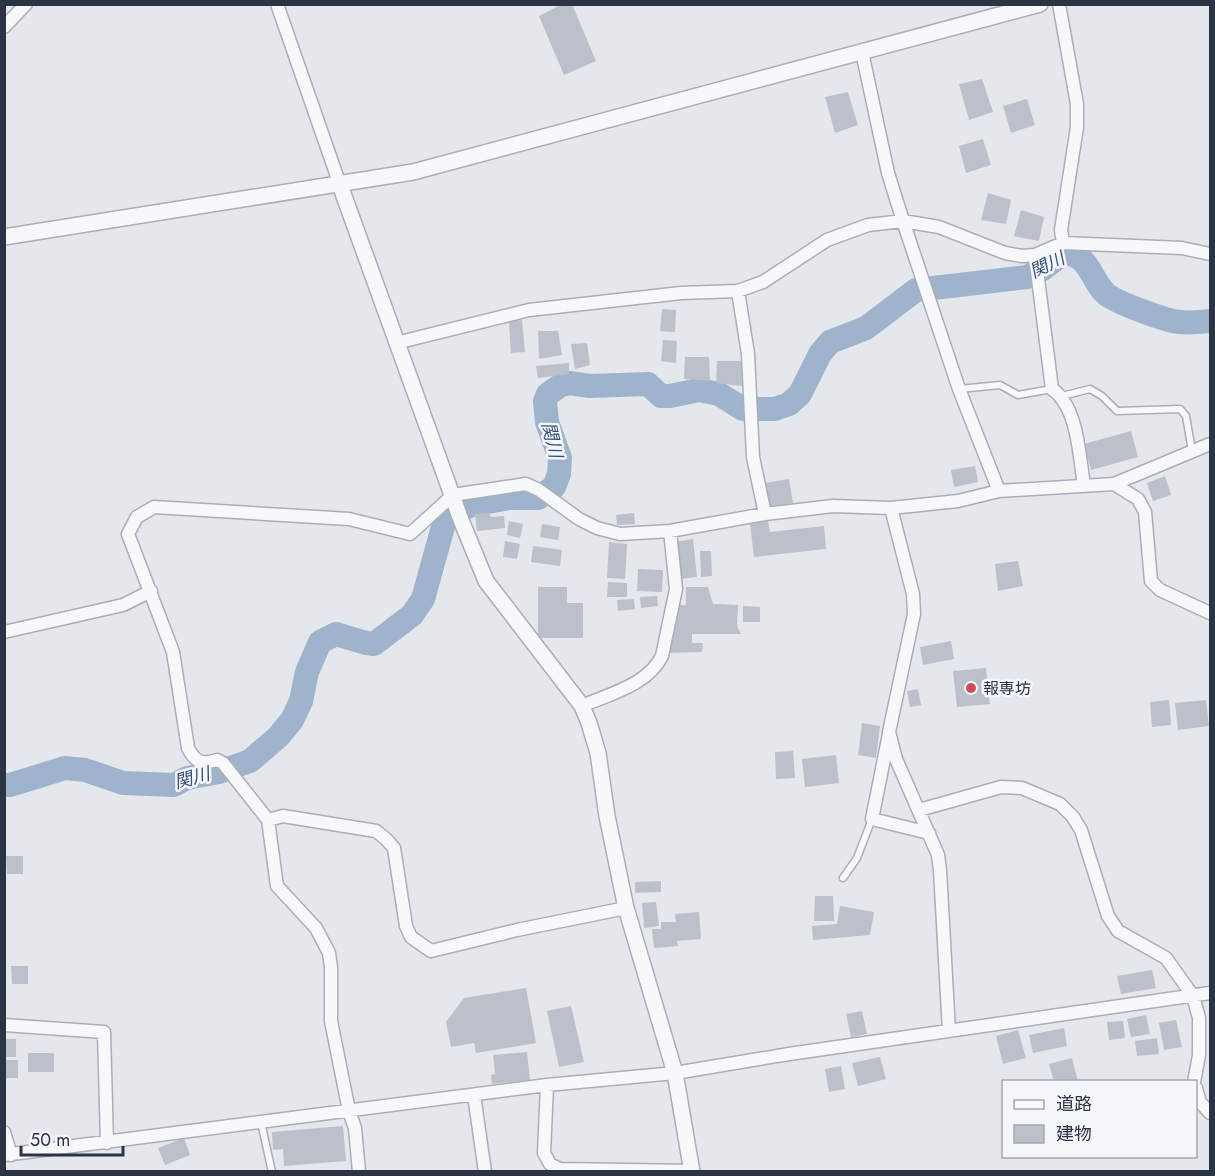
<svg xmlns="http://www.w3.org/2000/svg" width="1215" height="1176" font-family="Jost,'Noto Sans JP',sans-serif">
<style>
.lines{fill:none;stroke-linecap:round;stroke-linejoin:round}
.river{stroke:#9fb4cc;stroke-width:24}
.building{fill:#bbc0ca}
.service-casing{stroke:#a9aeb7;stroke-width:9}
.minor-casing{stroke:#a9aeb7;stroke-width:15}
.tertiary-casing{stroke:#a9aeb7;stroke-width:18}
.service{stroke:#f7f8fa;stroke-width:6}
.minor{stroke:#f7f8fa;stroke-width:12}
.tertiary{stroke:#f7f8fa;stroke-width:15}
.poi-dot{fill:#d1495b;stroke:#f4f6f9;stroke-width:2}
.labels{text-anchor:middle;stroke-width:5;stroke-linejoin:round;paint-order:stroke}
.poi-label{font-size:16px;fill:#2b3445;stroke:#f4f6f9;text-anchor:start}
.water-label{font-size:18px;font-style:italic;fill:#34527a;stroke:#f4f6f9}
</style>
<rect width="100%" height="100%" fill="#e4e7ec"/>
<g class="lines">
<path class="river" d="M4,785H10L65,768L85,770L123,783L174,785L187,778L219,772L250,761L278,737L292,720L301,701L307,672L320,642L336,634L366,643L374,644L412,615L423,599L446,516L472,505L509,498H538L554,487L559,474L560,458L547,422L545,401L548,394L561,385L569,383L590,386L648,384L661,396H670L699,390L719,394L743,409H775L789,404L800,394L820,354L830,342L866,328L916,290L1027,277L1043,269L1064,253C1090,255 1090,278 1105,293C1114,302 1160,318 1173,321C1185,324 1199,322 1210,321"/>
</g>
<path class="building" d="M562,4H572L596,61L564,75L539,16Z
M982,79L993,112L969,120L959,84Z
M848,92L858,125L835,133L825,97Z
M1027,99L1035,125L1011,133L1003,106Z
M983,139L991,165L966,173L959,146Z
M988,193L1011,200L1006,224L981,220Z
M1021,210L1044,217L1039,241L1014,236Z
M662,309L676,310L675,332L660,331Z
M522,320L525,352L511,353L509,321Z
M538,331H558L562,355L539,359Z
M663,340L677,341L676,363L661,361Z
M587,343L590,365L575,369L571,344Z
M685,357H709L710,381L684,379Z
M717,361H741L742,386L716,383Z
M569,363V374L538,378L536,366Z
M1131,431L1138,457L1091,470L1084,444Z
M975,466L978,482L954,487L951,470Z
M1165,476L1171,495L1153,501L1147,483Z
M789,479L793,503L769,507L765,483Z
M489,513L491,517L504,516L505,528L477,531L475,514Z
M634,513L635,524L617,525L616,515Z
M509,521L523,524L520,538L507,535Z
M768,521L770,532L824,526L826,549L754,557L750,523Z
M542,524L560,527L558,540L540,537Z
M693,539L697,577L680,579L675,542Z
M505,541L520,544L517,559L503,557Z
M609,542L627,544L625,579L607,578Z
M533,546L562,550L560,566L531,562Z
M700,551H711L712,576L701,577Z
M1018,561L1023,586L998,591L995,564Z
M638,569L663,570L662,592L637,591Z
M608,582L627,583V597H607Z
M538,587H567V603H583V638H538Z
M686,587H708L713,604L738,605L737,626L741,634H692V643H703L702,652L667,653L678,605H686Z
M657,596L658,606L641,608L640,597Z
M634,599L635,609L618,611L617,600Z
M743,606L760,607V622H743Z
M951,641L954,659L923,665L920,647Z
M986,668L990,704L957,707L953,671Z
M918,689L921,705L910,707L907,691Z
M1169,700L1171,725L1152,727L1150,702Z
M1206,700L1209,726L1178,730L1175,703Z
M862,723L880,726L876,758L858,755Z
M793,751L795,778L776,779L775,752Z
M836,755L839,783L805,787L802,759Z
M6,856H23V874H7Z
M661,881V892L635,893V882Z
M815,896H833L834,921H814Z
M656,902L659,926L644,928L642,903Z
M840,906L874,912L870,935L813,940L812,926L837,924Z
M699,912L701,939L677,941L678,946L654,948L652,929H661V922H676L675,914Z
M11,966H28V984H12Z
M1152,970L1156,988L1121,994L1117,976Z
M526,988L536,1043L476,1053L474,1043L451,1047L446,1022L464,998Z
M571,1006L584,1062L559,1067L547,1011Z
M862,1011L867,1034L851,1037L846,1014Z
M1146,1015L1150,1034L1131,1037L1127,1019Z
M1176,1020L1182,1047L1164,1050L1159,1023Z
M1123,1021L1125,1038L1109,1040L1107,1022Z
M1064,1028L1067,1046L1033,1053L1029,1035Z
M1018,1030L1026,1058L1003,1064L996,1036Z
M1157,1038L1159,1054L1137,1056L1135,1041Z
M4,1039H16V1057H4Z
M527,1052L530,1080L492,1084L491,1075L495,1074L493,1055Z
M28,1053H54V1072H28Z
M880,1057L886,1079L858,1086L852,1063Z
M1072,1058L1078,1082H1054L1049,1064Z
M4,1060H18V1078H4Z
M841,1066L845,1089L829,1092L825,1069Z
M343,1126L346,1161L284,1166L283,1149L273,1150L272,1132Z
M184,1138L190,1155L165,1165L158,1148Z"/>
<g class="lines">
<g class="service-casing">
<path id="service" d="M959,389L1000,385L1018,395L1052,389
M1062,396L1090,389L1102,396L1117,411L1180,409L1186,416L1192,451
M843,878L857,858L872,819
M261,1122L272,1172"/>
</g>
<g class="minor-casing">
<path id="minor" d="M277,4L340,185
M1059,4L1077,104V127L1061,230L1063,243
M4,27L26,4
M862,52L888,173L903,221L959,389L999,491
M1035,255L1052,389C1078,407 1079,455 1084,485
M738,291L748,354L753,457L765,514
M396,343L529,310L681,293L738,291L763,282L827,240L868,225L903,221L939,227L1005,253L1022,256L1035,255L1063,243L1182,248L1210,254
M1114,484L1138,499L1145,512L1151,581L1160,590L1210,613
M891,508L913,594L914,614L889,732L896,759L938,855L940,870L949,1031
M4,632L123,605L151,591
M582,706C609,694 648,685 662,656L676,589L670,531
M889,734L872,819L929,833
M919,810L1001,787L1022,788L1060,804L1073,817L1081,830L1108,916L1118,931L1166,958L1193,996L1199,1018V1055L1194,1082
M268,820L283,816L376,831L386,839L394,848L406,926L411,937L431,951L517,930L626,908
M4,1025L104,1032L107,1143
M547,1085L544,1153L550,1164L560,1169L691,1171
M1196,1088L1200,1102L1210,1113
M474,1095L485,1172
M4,1132L11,1155
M4,1155L547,1085L675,1073L789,1054L1210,993
M359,1172L355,1128L349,1111L331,1021V967L329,953L316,928L277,886L268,820L223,763L217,760C202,765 195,762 188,748L173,652L128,534L137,517L154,507L349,519L410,534L453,495L526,484L539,490L579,519L597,528L620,534L670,531L765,514L833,506L891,508L958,501L999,491L1114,484L1210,444"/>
</g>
<g class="tertiary-casing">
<path id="tertiary" d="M340,185L461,520L486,581L582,706L589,723L598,753L607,816L626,908L675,1073L692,1172
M4,237L413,172L1040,4"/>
</g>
<use href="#service" class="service"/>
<use href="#minor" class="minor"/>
<use href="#tertiary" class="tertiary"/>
</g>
<circle class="poi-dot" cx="971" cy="688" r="6"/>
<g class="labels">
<g class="poi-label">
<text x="983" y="694">報専坊</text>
</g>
<g class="water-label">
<text transform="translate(1047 265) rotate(-26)" y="6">関川</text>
<text transform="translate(552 440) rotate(77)" y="6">関川</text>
<text transform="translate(192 778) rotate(-15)" y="6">関川</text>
</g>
</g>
<rect width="1215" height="1176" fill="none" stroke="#2b3445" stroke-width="12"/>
<rect x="1002" y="1080" width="195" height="78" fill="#f4f6f9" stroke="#a4a8b1" stroke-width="1.5"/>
<rect x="1014" y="1100" width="30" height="9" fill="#f7f8fa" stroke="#a4a8b1" stroke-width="1.5"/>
<text x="1056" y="1110" font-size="18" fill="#2b3445">道路</text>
<rect x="1014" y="1125" width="30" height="18" fill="#bbc0ca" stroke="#a4a8b1" stroke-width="1.5"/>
<text x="1056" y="1140" font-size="18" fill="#2b3445">建物</text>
<path d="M21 1146v9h102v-9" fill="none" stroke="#2b3445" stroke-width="3"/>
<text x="30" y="1146" font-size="18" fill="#2b3445" stroke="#f4f6f9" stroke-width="4.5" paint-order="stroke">50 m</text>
</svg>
